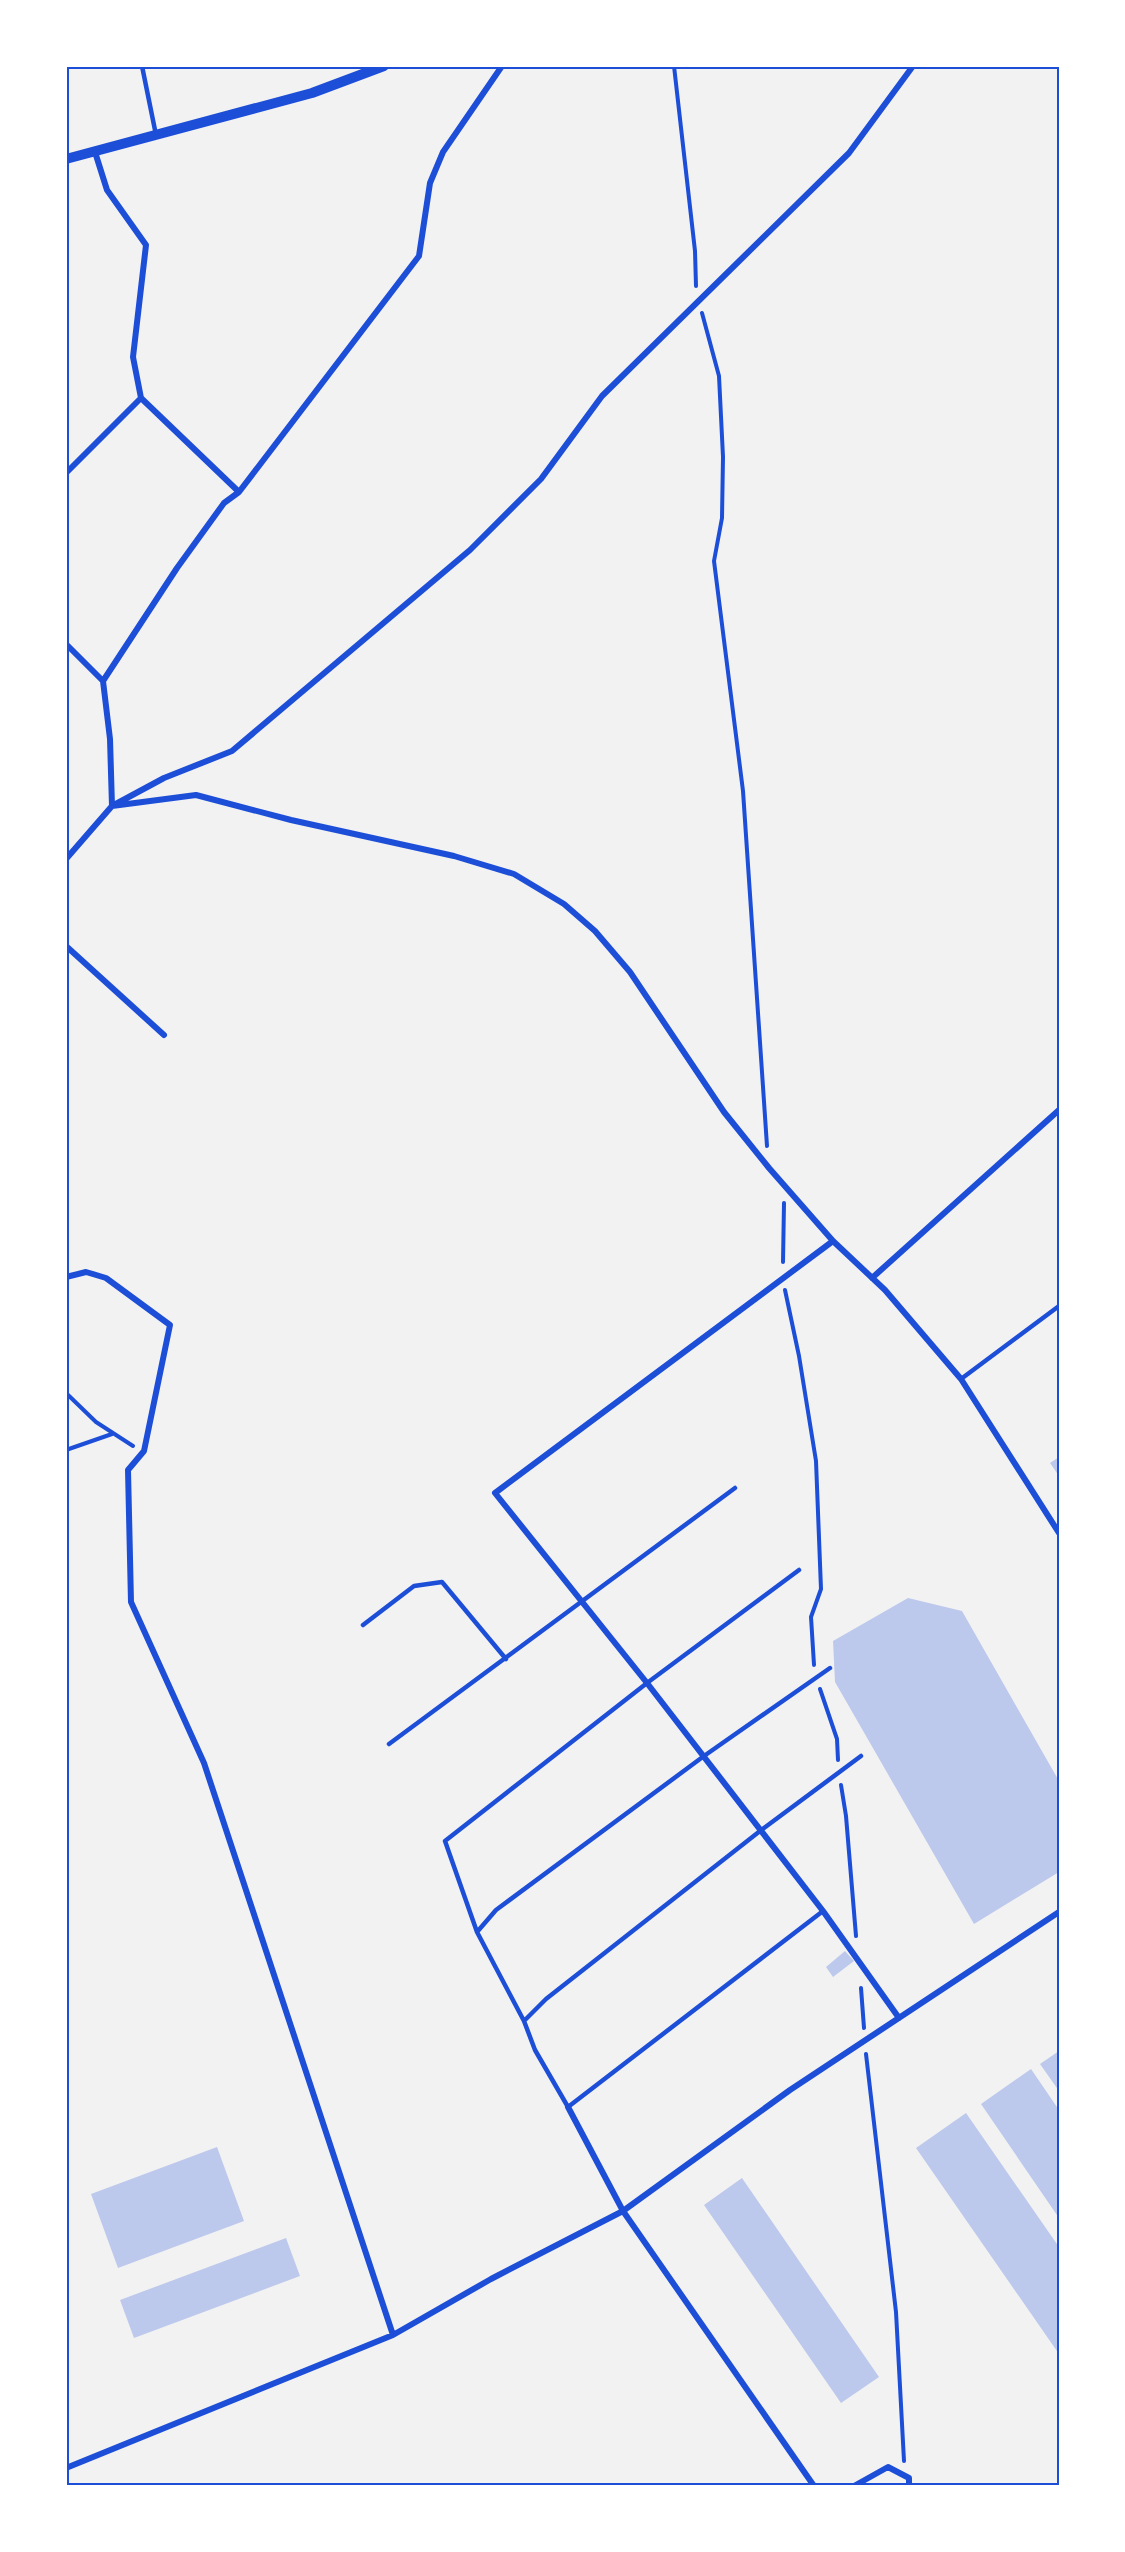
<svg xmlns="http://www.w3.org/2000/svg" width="1125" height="2552" font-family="'Noto Sans',sans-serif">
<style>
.building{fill:#bdc9ec}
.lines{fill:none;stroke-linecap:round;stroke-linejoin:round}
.path{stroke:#1d4ed8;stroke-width:4}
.service{stroke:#1d4ed8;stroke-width:4.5}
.minor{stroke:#1d4ed8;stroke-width:6}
.tertiary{stroke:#1d4ed8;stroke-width:10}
.neatline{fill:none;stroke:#1d4ed8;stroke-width:2}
</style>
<rect width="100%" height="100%" fill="#f2f2f2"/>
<path class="building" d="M1059,1457V1476L1050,1463Z
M908,1598L962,1611L1059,1781V1872L974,1924L835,1682L833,1641Z
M845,1951L854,1961L833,1977L826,1967Z
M1059,2051V2091L1040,2064Z
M1031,2069L1059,2110V2218L981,2104Z
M966,2113L1059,2247V2354L916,2148Z
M217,2147L244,2221L118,2268L91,2194Z
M742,2178L879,2377L841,2403L704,2205Z
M286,2238L300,2276L134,2338L120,2300Z"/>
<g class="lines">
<path class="path" d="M674,66L695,251L696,286
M702,313L719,376L723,457L722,518L714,561L743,791L767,1146
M783,1262L784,1203
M785,1290L799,1356L816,1461L821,1589L811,1617L814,1665
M66,1393L96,1422L133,1446
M66,1450L112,1434
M820,1689L837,1739L838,1760
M841,1785L846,1816L856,1936
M861,1988L864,2028
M866,2054L896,2312L904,2461"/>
<path class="service" d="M142,66L156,135
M961,1379L1059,1306
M799,1570L647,1683L445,1841L477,1932L524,2021L535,2050L568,2107L823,1911
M363,1625L414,1586L442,1582L506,1659
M389,1744L735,1488
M477,1932L496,1910L704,1756L830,1668
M524,2021L546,1999L760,1831L861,1756"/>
<path class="minor" d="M95,152L107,190L146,245L133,357L141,398L239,492
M66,473L141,398
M66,644L103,681L110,739L112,806
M103,681L177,568L224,503L239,492L419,256L430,183L443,152L502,66
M112,806L196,795L291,820L454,856L514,874L564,904L595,931L630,972L724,1112L769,1168L833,1241L885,1290L961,1379L1059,1533
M66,859L112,806L164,778L232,751L470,550L541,479L602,396L849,153L913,66
M66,946L164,1035
M833,1241L495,1493L647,1683L823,1911L899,2018
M66,1277L86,1272L106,1278L170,1325L144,1451L128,1470L131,1602L204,1763L393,2335
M872,1278L1059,1110
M568,2107L623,2211L814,2486
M66,2468L393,2335L491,2279L623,2211L790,2090L1059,1912
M854,2486L888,2467L909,2478V2486"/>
<path class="tertiary" d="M66,159L312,93L384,66"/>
</g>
<rect width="1125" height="2552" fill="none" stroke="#ffffff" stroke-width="135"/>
<rect x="68" y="68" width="990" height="2416" class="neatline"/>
</svg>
